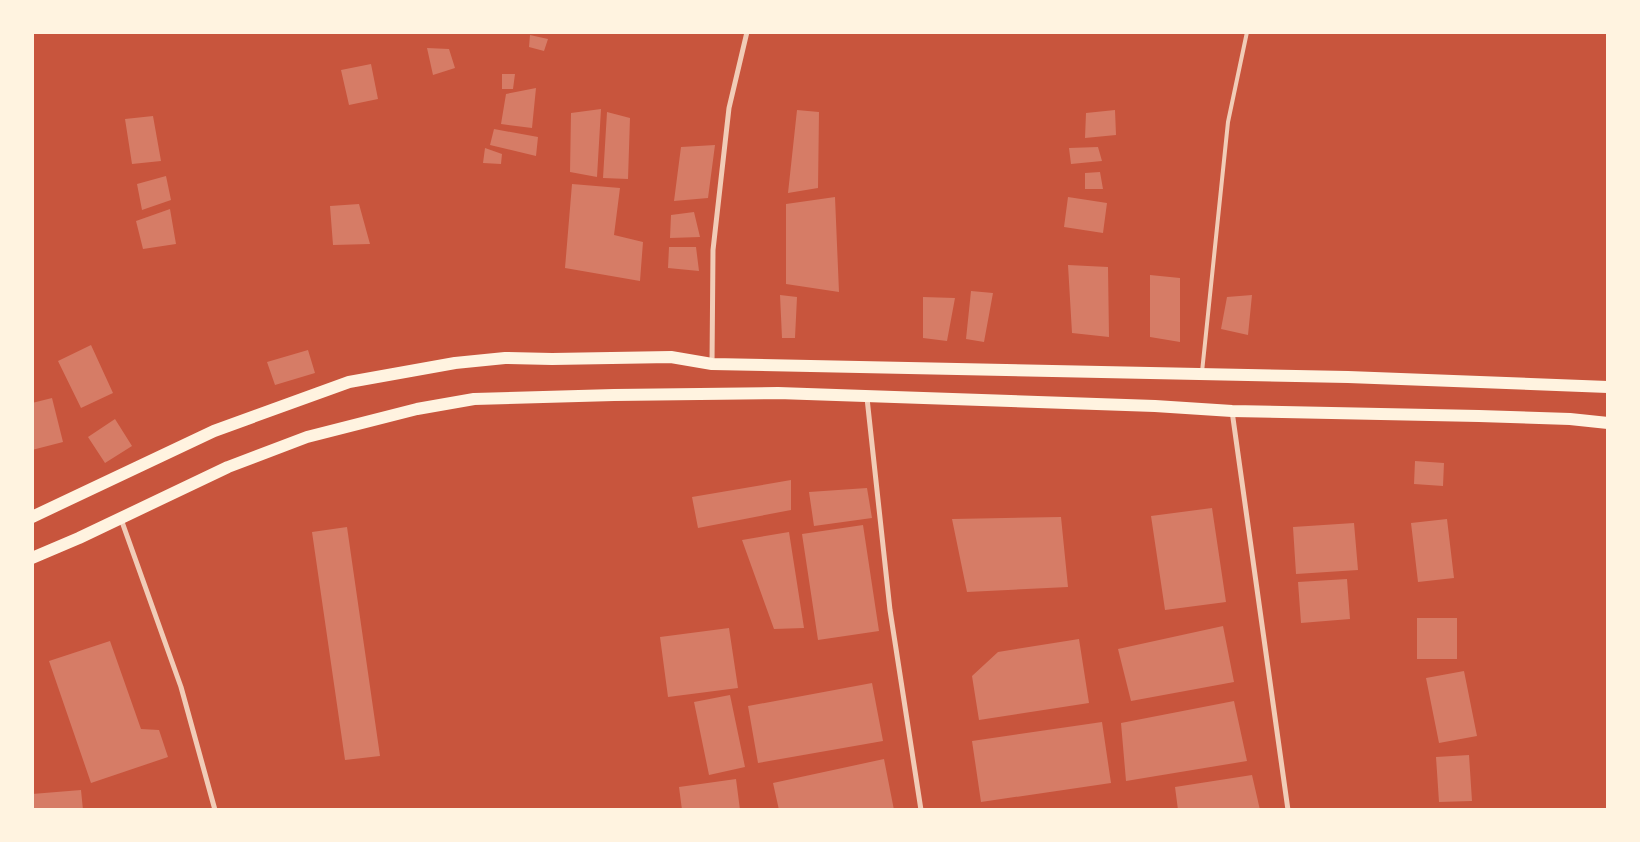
<svg xmlns="http://www.w3.org/2000/svg" width="1640" height="842" font-family="Montserrat,sans-serif">
<style>
.building{fill:#d67c66}
.lines{fill:none;stroke-linecap:round;stroke-linejoin:round}
.service{stroke:#f1ccb7;stroke-width:4}
.minor{stroke:#f1ccb7;stroke-width:5}
.primary{stroke:#fff3e0;stroke-width:12}
</style>
<rect width="100%" height="100%" fill="#c8553d"/>
<path class="building" d="M530,35L548,39L544,51L529,47Z
M427,48L449,49L455,68L433,75Z
M371,64L378,99L349,105L341,70Z
M502,74H515L513,89H502Z
M536,88L532,128L501,124L506,94Z
M601,109L597,177L570,172L571,113Z
M797,110L819,112L818,188L788,193Z
M1115,110L1116,135L1085,138L1086,113Z
M607,112L630,118L628,179L603,178Z
M153,116L161,161L132,164L125,119Z
M494,129L538,137L536,156L490,145Z
M715,145L708,198L674,201L681,147Z
M1098,147L1102,161L1071,164L1069,148Z
M485,148L502,154L501,164L483,163Z
M1100,172L1103,189H1085V173Z
M166,176L171,200L142,210L137,184Z
M572,184L620,188L614,235L643,242L640,281L565,268Z
M835,197L839,292L786,284V204Z
M1068,197L1107,203L1103,233L1064,227Z
M359,204L370,244L333,245L330,206Z
M170,209L176,244L143,249L136,221Z
M694,212L700,237L670,238L671,215Z
M669,247H696L699,271L668,268Z
M1068,265L1108,267L1109,337L1072,333Z
M1150,275L1180,278V342L1150,337Z
M971,291L993,293L984,342L966,339Z
M780,295L797,297L795,338H782Z
M1252,295L1248,335L1221,329L1227,297Z
M923,297L955,298L947,341L923,338Z
M91,345L113,393L81,408L58,361Z
M308,350L315,373L275,385L267,362Z
M52,398L63,442L32,450V403Z
M115,419L132,446L105,463L88,437Z
M1415,461L1444,463L1443,486L1414,484Z
M791,480V510L698,528L692,497Z
M867,488L872,518L814,526L809,492Z
M1212,508L1226,602L1165,610L1151,516Z
M1061,517L1068,587L967,592L952,519Z
M1447,519L1454,578L1418,582L1411,523Z
M1354,523L1358,570L1296,574L1293,527Z
M863,525L879,631L818,640L802,534Z
M347,527L380,756L345,760L312,532Z
M789,532L804,628L774,629L742,540Z
M1347,579L1350,619L1301,623L1298,582Z
M1417,618H1457V659H1417Z
M1223,626L1234,682L1131,701L1118,649Z
M729,628L738,688L668,697L660,637Z
M1079,639L1089,703L979,720L972,676L998,652Z
M110,641L141,729L159,730L168,757L91,783L49,661Z
M1464,671L1477,736L1439,743L1426,678Z
M872,683L883,741L758,763L748,706Z
M730,695L745,767L709,775L694,702Z
M1234,701L1247,761L1126,781L1121,723Z
M1102,722L1111,783L981,802L972,741Z
M1469,755L1472,801L1439,802L1436,757Z
M884,759L894,810H779L773,783Z
M1252,775L1260,810H1178L1175,787Z
M736,779L740,810H682L679,787Z
M81,790L83,810H32V794Z"/>
<g class="lines">
<path class="service" d="M1202,372L1228,122L1247,32"/>
<path class="minor" d="M712,364L713,250L729,108L747,32
M867,398L890,610L921,810
M1232,411L1288,810
M121,519L181,687L215,810"/>
<path class="primary" d="M32,517L214,431L349,382L455,363L505,358L552,359L671,357L712,364L1348,377L1608,387
M32,558L79,538L228,467L307,437L417,409L474,399L614,395L778,393L1155,406L1232,411L1479,416L1570,419L1608,423"/>
</g>
<rect width="1640" height="842" fill="none" stroke="#fff3e0" stroke-width="68"/>
</svg>
